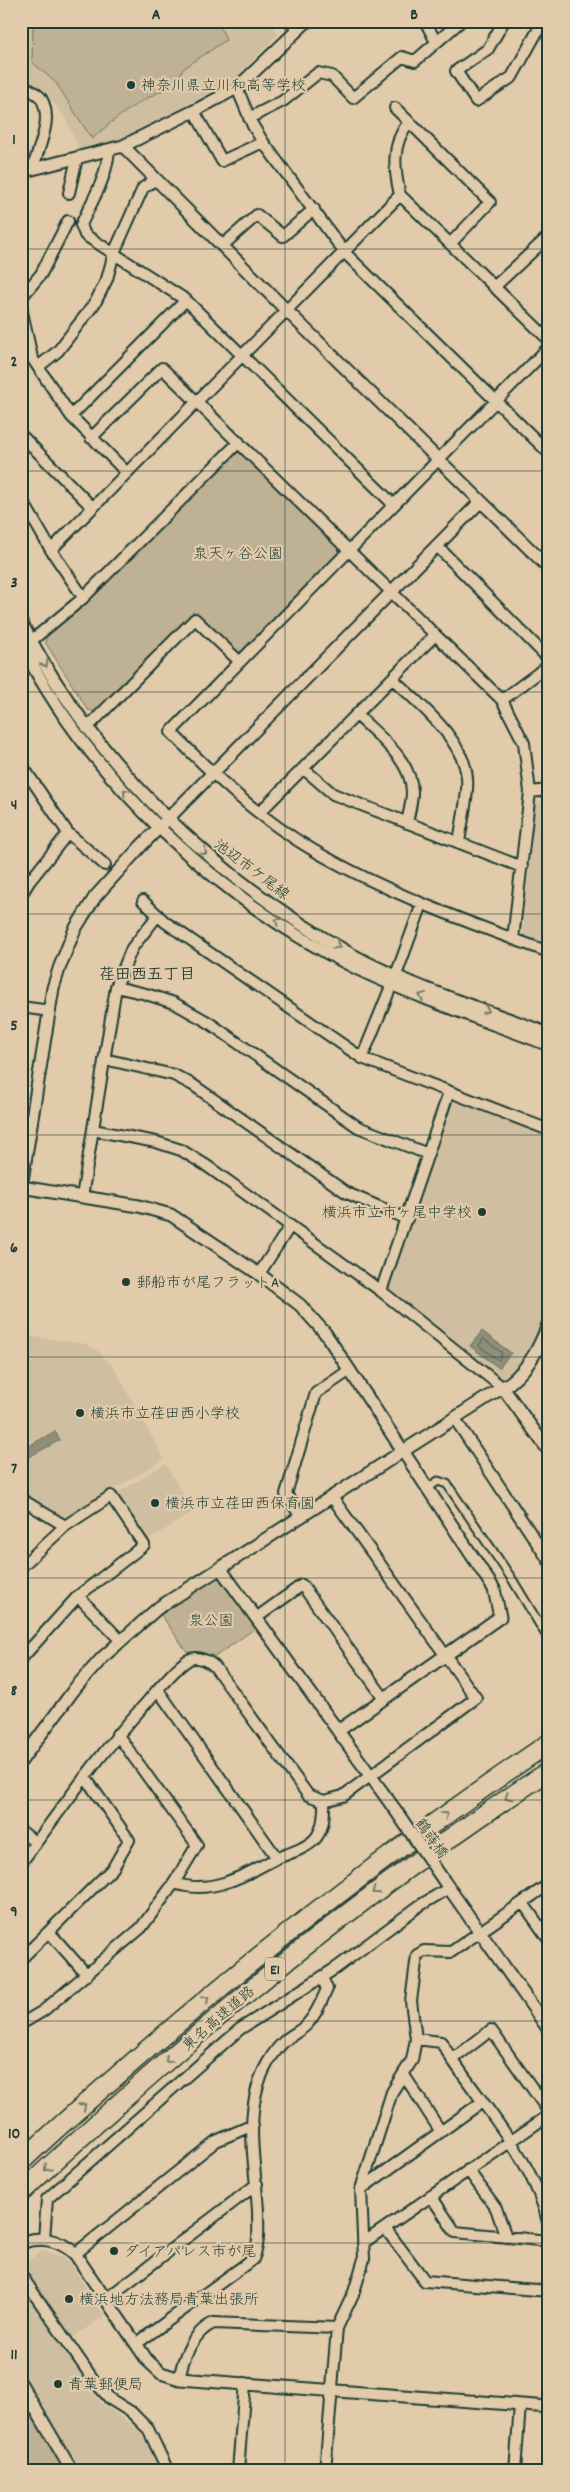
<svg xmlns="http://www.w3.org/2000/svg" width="570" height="2492" font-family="Dekko,'Klee One',sans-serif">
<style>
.built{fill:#cfbe9f}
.green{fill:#beb195;stroke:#6e7764}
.water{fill:#8f8f79;stroke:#626e5d}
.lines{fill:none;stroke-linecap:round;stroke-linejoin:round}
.shore{stroke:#4c5e50;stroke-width:1}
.pedestrian-casing{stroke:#1f3d34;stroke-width:11}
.minor-casing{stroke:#1f3d34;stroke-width:14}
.tertiary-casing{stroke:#1f3d34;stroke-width:15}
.motorway-casing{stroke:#1f3d34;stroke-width:21}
.pedestrian{stroke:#e1cbaa;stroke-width:7}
.minor{stroke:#e1cbaa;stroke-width:10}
.tertiary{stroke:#e1cbaa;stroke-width:11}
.motorway{stroke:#e1cbaa;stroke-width:18}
.tertiary-bridge-casing{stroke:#1f3d34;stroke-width:15;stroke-linecap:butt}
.tertiary-bridge{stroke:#e1cbaa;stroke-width:11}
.oneway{stroke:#767d69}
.grid{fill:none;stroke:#1f3d34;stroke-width:1;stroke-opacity:0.55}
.poi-dot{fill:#1f3d34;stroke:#e1cbaa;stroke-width:2}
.labels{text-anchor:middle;stroke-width:4.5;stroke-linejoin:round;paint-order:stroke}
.shield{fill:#e1cbaa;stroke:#596857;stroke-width:1}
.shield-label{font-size:14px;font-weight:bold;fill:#1f3d34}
.poi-label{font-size:15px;fill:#1f3d34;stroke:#e1cbaa;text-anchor:start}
.park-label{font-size:15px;fill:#274339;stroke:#e1cbaa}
.street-label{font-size:15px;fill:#1f3d34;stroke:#e1cbaa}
.neighbourhood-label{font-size:16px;font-weight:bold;fill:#1f3d34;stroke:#e1cbaa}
.neatline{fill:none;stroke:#1f3d34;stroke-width:2}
.grid-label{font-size:16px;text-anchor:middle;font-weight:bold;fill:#1f3d34}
</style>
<rect width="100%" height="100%" fill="#e1cbaa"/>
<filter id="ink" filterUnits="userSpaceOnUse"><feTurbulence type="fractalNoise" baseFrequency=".02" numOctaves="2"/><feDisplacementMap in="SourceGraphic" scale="10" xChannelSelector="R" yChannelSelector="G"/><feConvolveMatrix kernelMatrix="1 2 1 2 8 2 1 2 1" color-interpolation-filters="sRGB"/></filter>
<g filter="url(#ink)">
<path class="built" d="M26,21H269L278,34L236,78L209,97L113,144L81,155L66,119L46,93L21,75V48Z
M536,801H549V945L522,936Z
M455,1100L549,1135V1303L532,1348L520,1366L504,1379L388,1288Z
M21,1335L86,1344L99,1352L113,1366L164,1459L67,1518L21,1492Z
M165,1464L194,1511L148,1540L116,1494Z
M43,2251L67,2258L104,2316L72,2338L21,2265Z
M21,2286L100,2402L137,2429L147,2441L161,2471H79L21,2372Z"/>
<path class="green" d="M33,21H218L226,40L183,69L174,86C143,97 116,117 92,139L56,83L32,62Z
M243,451L339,546L338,554L242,652H237L195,612L96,712L88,710L45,642L48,634L78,611L235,452Z
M219,1575L257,1627L216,1656L202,1654L190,1656L161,1615Z
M33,2416L65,2465L67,2471H21V2423Z"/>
<path class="water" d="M482,1331L511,1353L499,1368L470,1346Z
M55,1431L60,1440L27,1458L22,1450Z"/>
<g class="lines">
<path class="shore" d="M484,1339L502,1353L499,1360L479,1346Z"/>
<g class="pedestrian-casing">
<path id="pedestrian" d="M428,1488L438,1481L447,1484L512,1579L549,1640"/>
</g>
<g class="minor-casing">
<path id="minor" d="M289,21L300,28
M425,21L436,42
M504,21L488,49L456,71L476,101L512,77L542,23
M21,85C27,88 37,93 41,98C54,120 38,147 33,168
M237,88L253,126L263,142L345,253L549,453
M395,108L490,202L450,244
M194,111L222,161L263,142
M249,118L283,101L318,73L332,76L353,98L402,57L415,61L461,21
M409,122C391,144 394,169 400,195L549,340
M109,150C106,181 93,198 81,225L85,235L186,300L393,504
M69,193L77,158
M222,246L257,215L283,236L314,209
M494,287L549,236
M21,298L41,274L68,221
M21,307L32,358L71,416L126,472
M549,347L171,732C214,776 260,819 313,850C387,893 469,923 549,952
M38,367L58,351L95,303L107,279L114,253L143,188L155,180
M71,416L186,300
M21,435L92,507
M91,438L162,368L502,700L524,743L530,792L513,939
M21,498L51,550L83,597
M437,546L549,659
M51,550L400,195
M31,641L82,599L239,442
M393,679C419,704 464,739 467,778C469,794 461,825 459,843
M502,700L549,665
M357,715C378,736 412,760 412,792C412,802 409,813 407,823
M87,728L195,619L239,661
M21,764L68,833
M304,769L333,794L522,867
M530,792L549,790
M259,813L434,636
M21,870L29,882L21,895
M29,882L68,833L105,865
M143,901L165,922L362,1058L549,1130
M396,975L422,904
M116,987L146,994L174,1003L208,1022L358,1127L428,1154
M21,1007L50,1011
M362,1058L392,984
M104,1059L174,1075L193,1085L347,1193L407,1219
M93,1130L156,1142L181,1150L207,1166L381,1291L503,1388
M82,1197L116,987L132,948L158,915
M259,1274L290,1226
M381,1291L449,1092
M455,1419L549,1561
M21,1499L65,1526
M301,1517L286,1494L316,1393L350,1370
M21,1567L65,1526L111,1496L144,1545L78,1596L21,1659
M78,1596L120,1640
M256,1618L302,1585L384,1698
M158,1690L277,1858C313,1845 325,1841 324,1801
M21,1831L36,1843
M21,1863C62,1808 101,1752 148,1701C158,1689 175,1668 188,1660C197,1655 209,1661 215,1667L308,1795L324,1801L343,1796L476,1698L332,1497
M174,1883C212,1896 245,1875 277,1858
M523,1903L549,1940
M49,1932L87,1975
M21,1959L113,1868L129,1840L85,1777
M21,2024L43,2011L141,1928L174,1883L197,1845L117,1734
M416,2039L441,2042C477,2101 534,2156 549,2226
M452,2060L491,2030L549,2112
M404,2075L441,2132
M468,2170L496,2208L506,2237
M361,2189L482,2102
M431,2196L455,2232L549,2241
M385,2228L425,2281L549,2291
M44,2239L47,2199L240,2029L336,1968L419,1906L449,1888
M363,2243L549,2115
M75,2254L216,2141L253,2125
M21,2275L95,2382L110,2399L131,2412L148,2429L168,2471
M106,2299L257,2184
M136,2344L253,2259C260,2244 258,2227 258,2211C256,2173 247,2130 256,2093C260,2074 272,2051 288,2038C295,2033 304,2029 309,2022C317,2013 322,2000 327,1989L322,1977
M180,2379C181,2359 195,2330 214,2323L337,2328
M21,2414L34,2405
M238,2471L245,2383
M325,2471L337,2328L354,2292L364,2259L361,2189L392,2092L412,2060L416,2039L411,2001L417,1955L424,1951L451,1952L549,1884
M515,2471L520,2405"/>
</g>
<g class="tertiary-casing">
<path id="tertiary" d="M123,146L288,312L549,568
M21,172L123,146L194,111L237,88L307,21
M21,622C94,763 211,875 349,953C410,987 483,1009 549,1034
M21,644C90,779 220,901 356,968C418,998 484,1020 549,1045
M21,1187L139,1206L171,1215L259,1274L300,1305L325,1333L494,1589L500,1617L338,1731
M21,1187L53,988L60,966L75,929L95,897L141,846L480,502
M503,1388L549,1451
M220,1568L396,1811
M21,1761L76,1687L103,1657L158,1608L511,1382C531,1365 540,1346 549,1322
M444,1881L549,2030
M21,2243C40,2235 60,2240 75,2254L147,2360L161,2373L180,2379L549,2407
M21,2384L72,2471"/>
</g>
<g class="motorway-casing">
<path id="motorway" d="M21,2162C57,2127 96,2094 134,2061C265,1946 404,1841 549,1743
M21,2193C61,2154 103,2118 144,2081C272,1968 406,1864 549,1771"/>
</g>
<use href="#pedestrian" class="pedestrian"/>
<use href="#minor" class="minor"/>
<use href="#tertiary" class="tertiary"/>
<use href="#motorway" class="motorway"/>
<g class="tertiary-bridge-casing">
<path id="tertiary-bridge" d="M396,1811L444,1881"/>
</g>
<use href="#tertiary-bridge" class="tertiary-bridge"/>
</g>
<defs><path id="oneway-chevron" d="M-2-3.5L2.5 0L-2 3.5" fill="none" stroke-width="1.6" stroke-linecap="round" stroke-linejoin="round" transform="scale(1.25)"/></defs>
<g class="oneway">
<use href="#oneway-chevron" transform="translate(45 664) rotate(59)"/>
<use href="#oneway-chevron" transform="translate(126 792) rotate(-133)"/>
<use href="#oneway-chevron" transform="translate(204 852) rotate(41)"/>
<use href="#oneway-chevron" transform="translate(278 921) rotate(-145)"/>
<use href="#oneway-chevron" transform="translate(337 946) rotate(31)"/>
<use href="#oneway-chevron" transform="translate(422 996) rotate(-158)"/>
<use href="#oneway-chevron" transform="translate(486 1010) rotate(21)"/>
<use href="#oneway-chevron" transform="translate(508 1797) rotate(147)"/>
<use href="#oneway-chevron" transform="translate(445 1815) rotate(-36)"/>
<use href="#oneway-chevron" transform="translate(375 1891) rotate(143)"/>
<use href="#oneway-chevron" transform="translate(206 1999) rotate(-40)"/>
<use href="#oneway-chevron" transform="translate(168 2060) rotate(139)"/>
<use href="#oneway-chevron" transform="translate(83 2106) rotate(-41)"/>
<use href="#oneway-chevron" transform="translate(47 2168) rotate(136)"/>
</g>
</g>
<path class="grid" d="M285,21V2471M21,249H549M21,471H549M21,692H549M21,914H549M21,1135H549M21,1357H549M21,1578H549M21,1800H549M21,2021H549M21,2243H549"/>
<g class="poi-dot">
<circle cx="131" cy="85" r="5"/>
<circle cx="482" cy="1212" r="5"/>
<circle cx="126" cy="1282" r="5"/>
<circle cx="80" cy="1413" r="5"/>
<circle cx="155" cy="1503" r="5"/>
<circle cx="114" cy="2251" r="5"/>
<circle cx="69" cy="2299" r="5"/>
<circle cx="58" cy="2384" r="5"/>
</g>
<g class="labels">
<rect class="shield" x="265" y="1957.5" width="20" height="23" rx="4"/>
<g class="shield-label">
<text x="275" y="1974">E1</text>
</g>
<g class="poi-label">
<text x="141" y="90">神奈川県立川和高等学校</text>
<text x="472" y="1217" text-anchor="end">横浜市立市ヶ尾中学校</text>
<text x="136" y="1287">郵船市が尾フラットA</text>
<text x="90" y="1418">横浜市立荏田西小学校</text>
<text x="165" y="1508">横浜市立荏田西保育園</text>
<text x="124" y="2256">ダイアパレス市が尾</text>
<text x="79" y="2304">横浜地方法務局青葉出張所</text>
<text x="68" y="2389">青葉郵便局</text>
</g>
<g class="park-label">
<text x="238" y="558">泉天ヶ谷公園</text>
<text x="211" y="1625">泉公園</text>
</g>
<g class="street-label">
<text transform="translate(252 869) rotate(37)" y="5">池辺市ケ尾線</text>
<text transform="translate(432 1838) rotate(55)" y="5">鶴蒔橋</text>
<text transform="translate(218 2018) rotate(-41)" y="5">東名高速道路</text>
</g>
<g class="neighbourhood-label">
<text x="147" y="979">荏田西五丁目</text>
</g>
</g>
<rect width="570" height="2492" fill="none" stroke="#e1cbaa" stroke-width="55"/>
<rect x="28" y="28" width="514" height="2436" class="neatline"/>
<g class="grid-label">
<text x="156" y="19">A</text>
<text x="414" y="19">B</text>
<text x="14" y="144">1</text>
<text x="14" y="366">2</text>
<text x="14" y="587">3</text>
<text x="14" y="809">4</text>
<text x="14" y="1030">5</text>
<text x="14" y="1252">6</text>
<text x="14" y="1473">7</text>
<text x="14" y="1695">8</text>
<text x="14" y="1916">9</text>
<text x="14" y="2138">10</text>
<text x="14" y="2359">11</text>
</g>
</svg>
